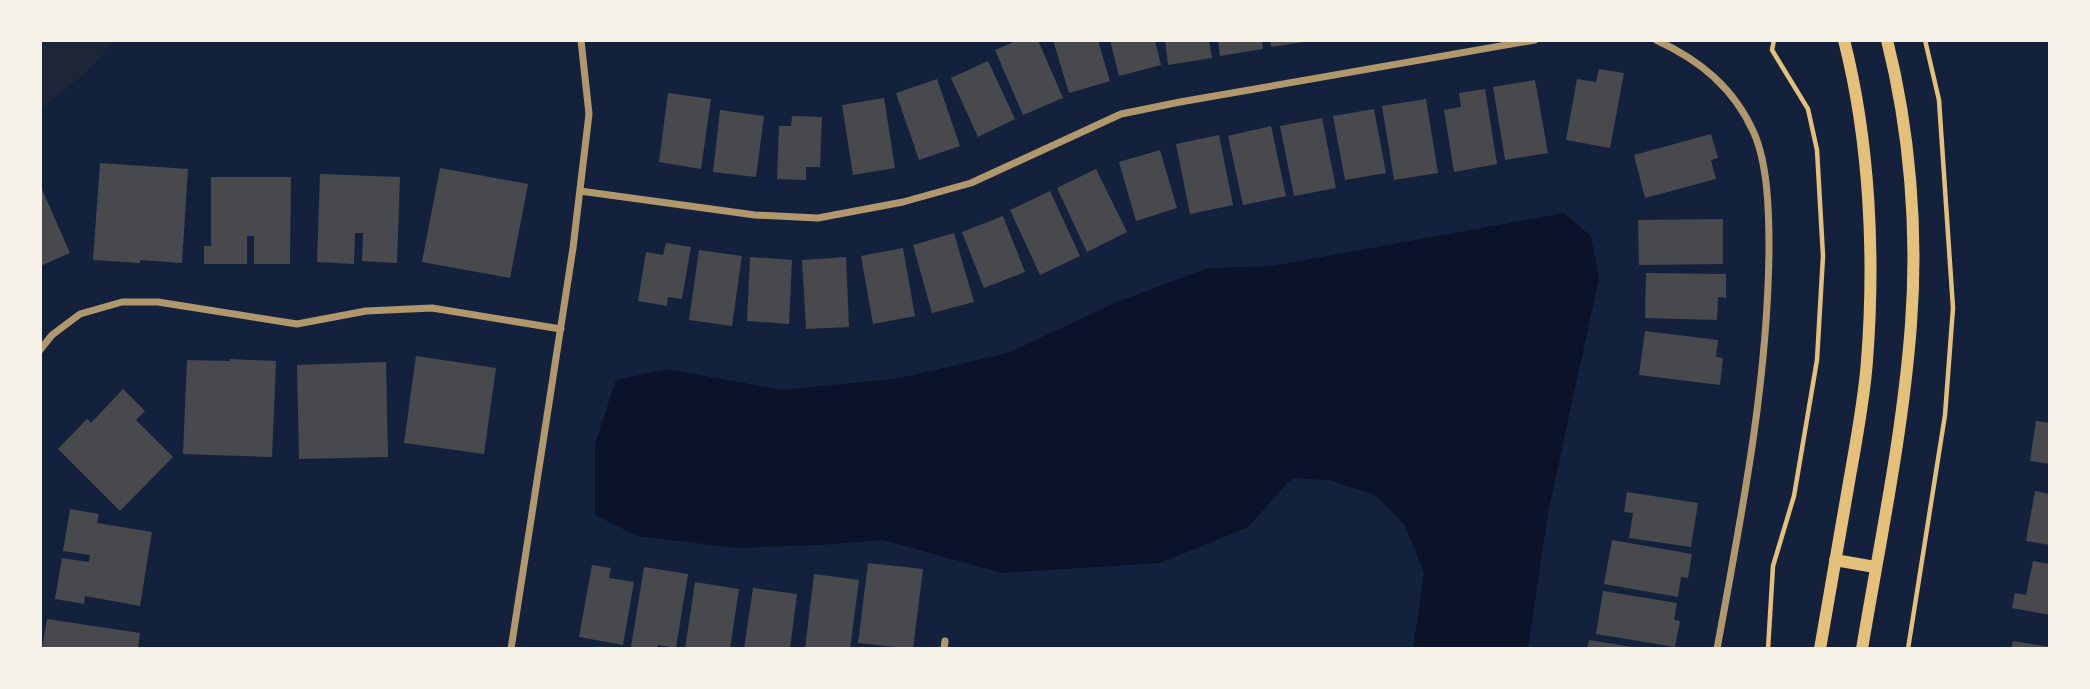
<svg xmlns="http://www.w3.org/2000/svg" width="2090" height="689" font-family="Montserrat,sans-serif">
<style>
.green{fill:#1d2539}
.water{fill:#0b132b}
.building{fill:#48494c}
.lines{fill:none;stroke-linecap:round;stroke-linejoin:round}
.path{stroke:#e5c07b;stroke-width:4.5}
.minor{stroke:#b1986c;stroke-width:7}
.secondary{stroke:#e5c07b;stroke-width:12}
</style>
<rect width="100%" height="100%" fill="#14213d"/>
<path class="green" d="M40,40H114L91,68L40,110Z"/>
<path class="water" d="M1564,213L1591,236L1599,278L1548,513L1528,649H1413L1424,573L1405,525L1375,495L1329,480L1292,478L1247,528L1160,563L1002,573L883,540L819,545L736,548L637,536L595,515V444L616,380L666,369L783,390L900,378L1008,353L1117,302L1208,268L1272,266Z"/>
<path class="building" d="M1018,40H1038L1063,98L1023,115L995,50Z
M1053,40H1098L1110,81L1069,93Z
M1110,40H1155L1161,65L1119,76Z
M1165,40H1209L1212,58L1168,65Z
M1218,40H1262L1263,49L1220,56Z
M1270,40H1303V42L1271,47Z
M988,61L1015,119L978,137L951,78Z
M1599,69L1624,73L1610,148L1566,140L1577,79L1596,82Z
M937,79L960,146L919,160L896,93Z
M1535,80L1548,153L1505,160L1493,87Z
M1485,89L1497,164L1454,172L1444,110L1461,107L1459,93Z
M668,93L711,99L701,169L659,162Z
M884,98L895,168L853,175L842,105Z
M1426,99L1438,173L1394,180L1382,106Z
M1374,109L1386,173L1345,180L1333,116Z
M720,110L764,116L756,177L713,172Z
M792,116L822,117L820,167H806V180L777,179L779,126H791Z
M1322,118L1336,188L1294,196L1280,126Z
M1271,126L1286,196L1243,205L1228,136Z
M1711,134L1718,158L1711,160L1716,179L1645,198L1634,155Z
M1219,135L1233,205L1190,214L1176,144Z
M1160,150L1177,208L1136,221L1119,162Z
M100,163L188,169L182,263L140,260V263L93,260Z
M440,168L528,184L510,278L422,262Z
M1096,169L1127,232L1087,252L1057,188Z
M320,174L400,177L397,263L362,261L363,233H355L354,264L317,262Z
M211,177H291L290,264H254V236H247V264H204V246H211Z
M40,185L70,253L40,266Z
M1050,191L1080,256L1040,275L1010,210Z
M1003,216L1025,272L984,288L962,232Z
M1723,219V264L1639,265L1638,220Z
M954,233L974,302L932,313L913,245Z
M666,243L691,247L682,299L668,297L667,306L638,301L646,252L663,255Z
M903,248L915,316L873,324L861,256Z
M699,250L742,256L732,326L689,320Z
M750,257L792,260L789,324L747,321Z
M846,257L849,327L806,329L802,260Z
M1646,273L1726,274V298L1718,297L1717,320L1645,318Z
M1645,331L1718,340L1716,357L1723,358L1720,385L1639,375Z
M416,356L496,368L484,454L404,443Z
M230,359L276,361L272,457L183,454L187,360L230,361Z
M386,362L388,457L299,459L297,365Z
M123,389L145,411L136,420L173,457L120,511L58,449L87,419L91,423Z
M2036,421L2050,423V464L2030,461Z
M2035,491L2050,494V545L2026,541Z
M1627,492L1698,503L1691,547L1629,538L1633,513L1624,512Z
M70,509L99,514L97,523L152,532L140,606L85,596L84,604L55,599L62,558L89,562L90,555L63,551Z
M1612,540L1692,554L1688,578L1681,577L1678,597L1604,584Z
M2033,561L2050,564V615L2012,608L2015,593L2026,595Z
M868,563L923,569L913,649L858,643Z
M592,565L611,568L609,578L634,582L623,645L579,637Z
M644,567L688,574L676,648L658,645L657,649L631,647Z
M814,574L859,580L850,649H805Z
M695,582L739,589L730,649H685Z
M753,588L797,594L790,649H744Z
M1603,591L1677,603L1674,620L1680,621L1675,647L1596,634Z
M47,619L140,633L138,649H42Z
M1589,640L1632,647V649H1587Z
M2013,641L2050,647V649H2011Z"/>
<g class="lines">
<path class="path" d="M1768,649L1773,566L1794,496L1817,360L1823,256L1817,150L1808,109L1772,50L1774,40
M1908,649L1945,415L1953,308L1939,100L1925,40"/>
<path class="minor" d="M1656,40C1700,60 1734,88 1754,133C1768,165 1769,213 1769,248C1768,383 1741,517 1717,649
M580,191L755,215L818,218L903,202L971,183L1121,114L1180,102L1535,40
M40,350L52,335L80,314L122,302H158L297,324L366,311L432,308L561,329
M511,649L573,248L589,114L581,40
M944,649L945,641"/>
<path class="secondary" d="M1835,560L1875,567
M1820,649C1830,593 1839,537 1849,482C1856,442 1864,401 1867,361C1875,257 1870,142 1844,40
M1862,649C1880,541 1903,433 1911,324C1918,231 1910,131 1887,40"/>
</g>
<rect width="2090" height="689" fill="none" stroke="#f6f1e7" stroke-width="84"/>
</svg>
